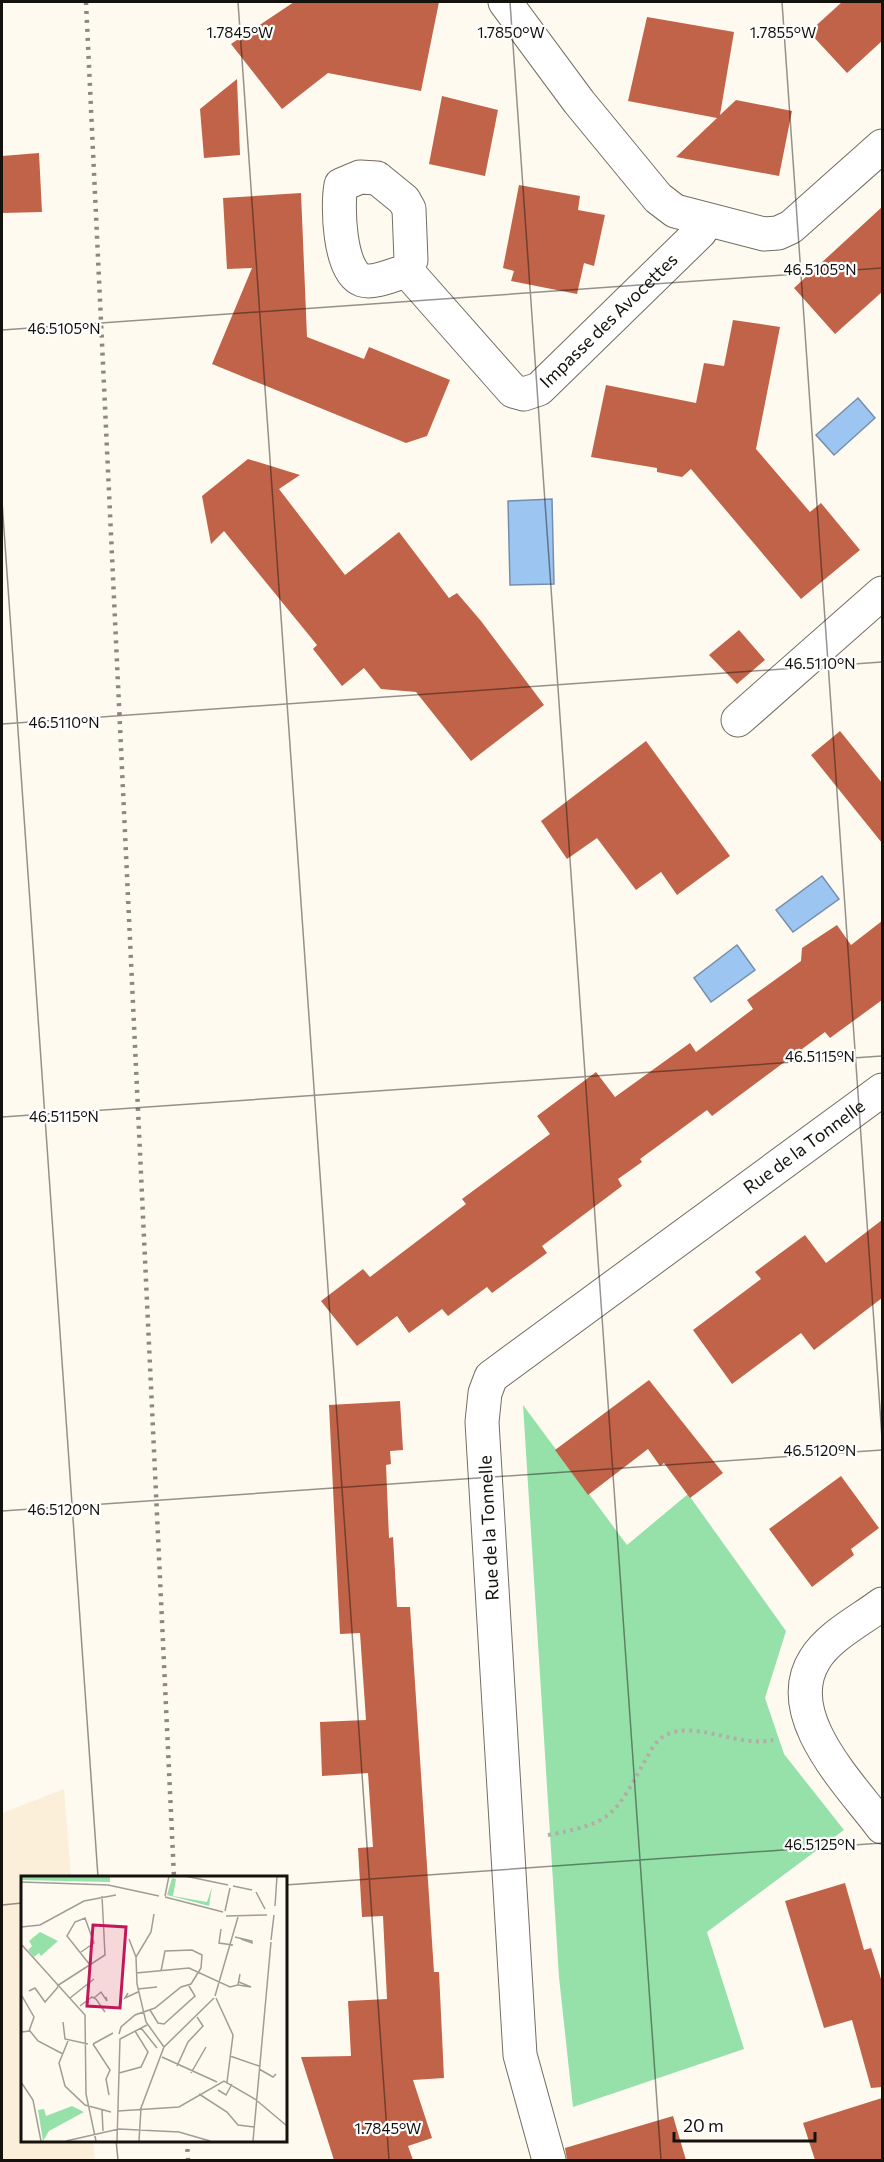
<svg xmlns="http://www.w3.org/2000/svg" width="884" height="2162" font-family="Commissioner,sans-serif">
<style>
.commercial{fill:#fbefda}
.green{fill:#96e1a9}
.water{fill:#9dc5f1;stroke:#748fad;stroke-width:1.5}
.building{fill:#c16348}
.lines{fill:none;stroke-linecap:round;stroke-linejoin:round}
.minor-casing{stroke:#736d63;stroke-width:35}
.path{stroke:#b2aea6;stroke-width:4;stroke-dasharray:3 4.5;stroke-linecap:butt}
.minor{stroke:#fff;stroke-width:33}
.rail{stroke:#8c8881;stroke-width:4.5;stroke-dasharray:3 6;stroke-linecap:butt}
.ticks{fill:none;stroke:#14120d;stroke-width:1.5;stroke-opacity:0.45}
.labels{text-anchor:middle;stroke-width:4.5;stroke-linejoin:round;paint-order:stroke}
.street-label{font-size:18px;fill:#14120d;stroke:#fff}
.inset-road{fill:none;stroke:#a19d95;stroke-width:1.5}
.view{fill:#c2185b;fill-opacity:0.15;stroke:#c2185b;stroke-width:3}
.inset-edge{fill:none;stroke:#14120d;stroke-width:3}
.ticks-label{font-size:15px;text-anchor:middle;fill:#14120d;stroke:#fff;stroke-width:4.5;stroke-linejoin:round;paint-order:stroke}
</style>
<rect width="100%" height="100%" fill="#fffaf0"/>
<path class="commercial" d="M64,1789L71,1877H22V2140H93L95,2160H2V1813Z"/>
<path class="green" d="M523,1405L627,1545L688,1494L786,1631L765,1698L784,1754L844,1830L707,1932L744,2049L573,2107L559,1977Z"/>
<path class="water" d="M858,398L875,418L834,455L816,435Z
M552,499L554,584L510,585L508,501Z
M822,876L839,899L793,932L776,910Z
M737,945L755,970L711,1002L694,978Z"/>
<path class="building" d="M294,2H439L421,91L328,73L282,109L231,44Z
M842,2H882V41L847,73L809,32Z
M647,17L734,32L720,115L736,100L792,111L779,176L676,157L717,118L628,101Z
M237,79L240,155L204,158L200,109Z
M442,96L498,110L485,176L429,164Z
M39,153L42,212L2,213V156Z
M519,185L580,196L578,210L605,215L594,266L584,263L577,294L511,281L514,271L503,268Z
M301,193L307,337L364,359L369,347L450,380L427,436L406,443L212,364L252,268L227,269L223,198Z
M882,207V292L835,334L794,288Z
M733,320L780,327L756,449L810,512L821,503L860,550L801,599L691,469L682,477L657,472V468L591,457L606,385L696,403L704,363L724,366Z
M248,459L300,475L279,489L345,575L399,532L449,598L457,593L481,621L544,705L471,761L416,692L381,689L364,668L342,686L313,649L317,645L224,531L211,544L202,496Z
M739,630L765,660L737,684L709,655Z
M840,731L882,783V843L811,755Z
M646,741L730,856L677,895L661,872L636,890L597,838L567,859L541,821Z
M882,921V1000L830,1038L825,1032L712,1116L707,1110L640,1159L642,1162L618,1179L622,1186L542,1246L547,1253L492,1293L487,1287L448,1316L442,1309L409,1333L397,1316L357,1346L321,1301L363,1269L370,1277L466,1204L462,1199L550,1134L537,1116L596,1072L615,1097L690,1043L696,1052L753,1009L747,1000L801,961L802,948L837,925L851,945Z
M882,1220V1298L814,1350L801,1333L732,1384L693,1330L761,1279L755,1272L805,1235L826,1263Z
M649,1380L723,1473L690,1498L664,1463L660,1466L648,1449L588,1495L555,1450Z
M400,1401L403,1450L390,1451L391,1464L386,1465L389,1538L393,1537L397,1607H410L434,1972H439L444,2078L413,2080L432,2138L408,2146L413,2160H334L301,2057L351,2056L348,2001L387,1999L383,1916L362,1917L358,1848L373,1847L368,1773L322,1776L320,1722L366,1720L360,1633L340,1634L329,1405Z
M841,1476L879,1528L851,1549L854,1555L812,1587L769,1529Z
M845,1883L864,1950L871,1948L882,1982V2087L871,2088L852,2020L824,2028L785,1901Z
M882,2098V2160H815L803,2123Z
M673,2116L686,2160H567L565,2148Z"/>
<g class="lines">
<g class="minor-casing">
<g id="minor">
<path d="M505,2L579,102L658,198L675,211L764,234L778,233L791,227L882,146"/>
<path d="M360,177L377,178L404,200L409,209L411,260L407,271C394,274 374,284 362,280C339,272 337,205 341,185Z"/>
<path id="s1" d="M407,271L513,391L524,394L539,389L700,232L707,221"/>
<path d="M738,720L882,593"/>
<path d="M882,1604C861,1620 829,1636 815,1659C779,1715 851,1785 882,1827"/>
<path id="s2" d="M549,2160L520,2055L482,1422L485,1393L491,1377L882,1090"/>
</g>
</g>
<path class="path" d="M548,1835C614,1823 615,1814 646,1759C651,1750 656,1740 666,1735C696,1720 739,1748 773,1740"/>
<use href="#minor" class="minor"/>
<path class="rail" d="M86,2L174,1877
M187,2140L188,2160"/>
</g>
<path class="ticks" d="M238,2L389,2160M510,2L661,2160M782,2L882,1438M2,330L882,268M2,501L98,1877M2,724L882,662M2,1117L882,1056M2,1511L882,1450M285,1885L882,1843M2,1905L22,1903M116,2140L118,2160"/>
<g class="labels">
<g class="street-label">
<text dy="6" stroke="none"><textPath href="#s1" startOffset="285">Impasse des Avocettes</textPath></text>
<text dy="6" stroke="none"><textPath href="#s2" startOffset="1178">Rue de la Tonnelle</textPath></text>
<text transform="translate(489 1528) rotate(-93)" y="6">Rue de la Tonnelle</text>
</g>
</g>
<g transform="translate(21 1876)">
<rect width="266" height="266" fill="#fffaf0"/>
<path d="M0,0L89,1V6L0,4ZM151,2L155,3L152,20L186,26L191,11L188,30L146,19ZM19,56L37,65L20,80L18,77L13,81L7,74L11,70L8,65ZM51,230L63,236L28,255L22,265L17,234L23,233L25,240Z" fill="#96e1a9"/>
<path class="inset-road" d="M164,0L207,9M0,6L87,9L138,20M212,10L231,14M235,16L244,33M144,20L148,0M144,21L202,36M254,30L256,0M204,35L209,12M133,38L130,56L115,81L116,108L125,146L143,171M205,40L246,39M0,51L19,49L63,25L95,19M200,53L198,67L212,69M214,61L231,65V67L220,63M108,63L115,81M250,64L253,39M0,68L64,139L65,218L75,265M60,76L73,67L64,42L54,46L46,60L69,89M115,97L168,92L209,111L217,109L219,98M217,109L230,111L218,106M36,110L84,79L81,20M117,113L136,111M8,115L14,112L24,126L37,111M107,117L104,122L117,116M1,120L13,141L8,155M194,120L217,41M49,122L73,103M73,122L80,116L86,125L85,121M195,122L212,159L206,206M59,130L71,121L75,123L84,136L81,132M129,134L137,147L143,148L174,120L168,110M42,146L44,163L67,168M120,152L136,172M0,156L9,155L17,165L42,178M98,158L100,151L114,139L134,132L160,111L170,108L180,92L181,79L171,74L144,75L140,95M47,165L38,187L44,210L64,229L90,236M72,168L89,194L85,203L88,219M72,168L92,157M209,180L238,190M141,181L196,206M156,190L167,166L182,150L176,141M238,193L252,201L255,198M98,197L120,191L127,176L114,155M170,197L185,171M0,206L12,224L20,265M197,214L205,219L211,208M178,218L206,236L217,249L233,251M81,234L82,255M97,235L158,231L203,205L234,223L266,250M45,265L98,253L158,256L189,265M96,265L99,163L126,149M118,265L120,232L143,171L193,122M232,265L250,66"/>
<path class="view" d="M72,49L105,51L99,132L66,130Z"/>
<rect width="266" height="266" class="inset-edge"/>
</g>
<g class="ticks-label">
<text x="240" y="38">1.7845°W</text>
<text x="511" y="38">1.7850°W</text>
<text x="783" y="38">1.7855°W</text>
<text x="820" y="275">46.5105°N</text>
<text x="64" y="334">46.5105°N</text>
<text x="820" y="669">46.5110°N</text>
<text x="64" y="728">46.5110°N</text>
<text x="820" y="1062">46.5115°N</text>
<text x="64" y="1122">46.5115°N</text>
<text x="820" y="1456">46.5120°N</text>
<text x="64" y="1515">46.5120°N</text>
<text x="820" y="1850">46.5125°N</text>
<text x="388" y="2134">1.7845°W</text>
</g>
<rect width="884" height="2162" fill="none" stroke="#14120d" stroke-width="6"/>
<path d="M674 2132v9h141v-9" fill="none" stroke="#14120d" stroke-width="3"/>
<text x="683" y="2132" font-size="18" fill="#14120d" stroke="#ffffff" stroke-width="4.5" paint-order="stroke">20 m</text>
</svg>
